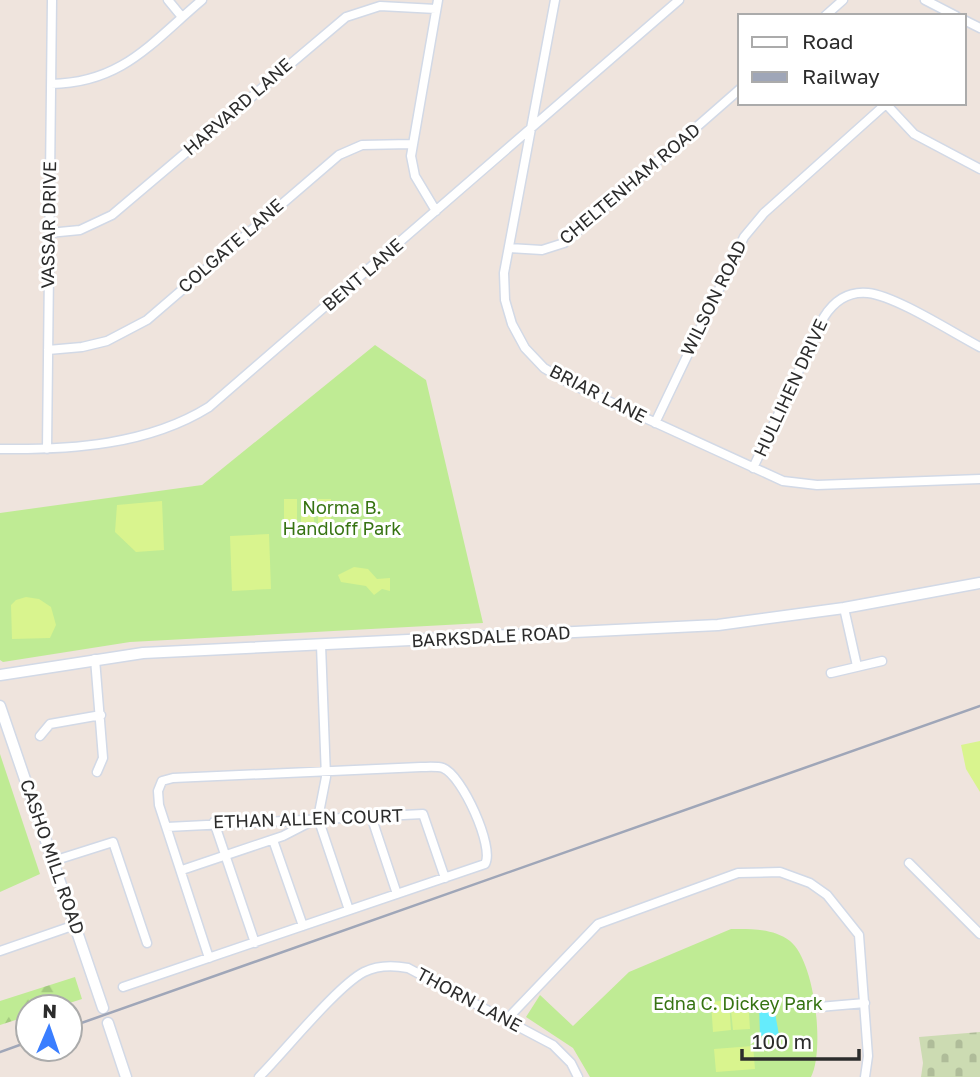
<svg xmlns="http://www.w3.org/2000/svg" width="980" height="1077" font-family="'Golos Text',sans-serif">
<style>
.grass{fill:#bfeb94}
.forest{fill:url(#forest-firs)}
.cemetery{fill:url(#cemetery-stones)}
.pitch{fill:#d9f48e}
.water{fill:#65ecfc}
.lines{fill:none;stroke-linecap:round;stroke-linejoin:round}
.minor-casing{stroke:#d2d9e6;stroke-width:11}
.tertiary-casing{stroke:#d2d9e6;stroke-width:13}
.minor{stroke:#fff;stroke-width:8}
.tertiary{stroke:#fff;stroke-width:10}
.rail{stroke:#9fa6b8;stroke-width:2.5}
.labels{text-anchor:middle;stroke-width:6;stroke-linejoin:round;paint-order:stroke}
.street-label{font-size:18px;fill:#2c2c2c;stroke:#fff}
.park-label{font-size:18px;fill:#367312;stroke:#fff}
</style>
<defs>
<pattern id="forest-firs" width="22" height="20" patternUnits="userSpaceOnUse" patternTransform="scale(1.75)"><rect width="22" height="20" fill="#bfeb94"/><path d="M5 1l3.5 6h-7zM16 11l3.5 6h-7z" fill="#a4ca80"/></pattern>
<pattern id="cemetery-stones" width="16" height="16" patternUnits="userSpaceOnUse" patternTransform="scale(1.75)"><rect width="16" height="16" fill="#ccdbb2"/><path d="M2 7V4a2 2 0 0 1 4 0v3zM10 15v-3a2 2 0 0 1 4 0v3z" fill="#afbc99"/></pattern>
</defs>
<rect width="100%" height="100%" fill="#efe4dd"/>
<path class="grass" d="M375,345L426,380L483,623L130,642L3,662L0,660V513L202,485Z
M0,754L40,874L0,892Z
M731,929C751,929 773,928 790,941C815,961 825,1050 811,1077H590L573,1048L526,1017L540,995L573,1026L629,972Z"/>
<path class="forest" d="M75,977L82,999L57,1007H28V1016L0,1025V1001Z"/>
<path class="cemetery" d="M980,1032V1077H921L923,1063L919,1037Z"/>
<path class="pitch" d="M284,499H297V527H284Z
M301,499H314V527H301Z
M318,499H331V527H318Z
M162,501L164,550L136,552L115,532L117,505Z
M269,534L271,589L232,591L230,536Z
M354,567L368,569L377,579L390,578V591L382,589L374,595L366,586L341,582L338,575Z
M26,597L39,599L51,607L56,625L50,638L12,639L11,605L16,600Z
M980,741V792L966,769L961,745Z
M748,999L750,1029L733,1030L730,1000Z
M729,1000L731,1030L713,1032L711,1002Z
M753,1046L755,1069L716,1072L714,1049Z"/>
<path class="water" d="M759,1002H773L779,1035L760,1036Z"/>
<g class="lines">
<g class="minor-casing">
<path id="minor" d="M168,0L182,17
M555,0L504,273L505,300L512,324L525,348L544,368L571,384L783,481L817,485L980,479
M925,0L956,16
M825,16L843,0
M964,20L980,28
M51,84C122,83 151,43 202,0
M886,104L914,134L980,169
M436,211L415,176L411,156L438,0
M49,233L80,230L112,215L346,17L380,6L436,9
M509,248L542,250L564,243L740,89
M48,350L82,347L107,341L147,320L339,155L362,145L411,144
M655,423L744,237L764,213L887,103
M0,449C71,450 148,445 209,407L679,0
M47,449L52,0
M753,468L824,317C834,301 848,291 868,293C896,296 953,333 980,347
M844,608L857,666
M95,659L103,758L97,772
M831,673L882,661
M40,736L50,724L101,715
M371,816L397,894
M318,818L349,910
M214,822L255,943
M167,827L423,814L445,878
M273,840L303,926
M53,861L113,842L147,943
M909,863L980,934
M182,870L283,836L318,818L326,777L321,645
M0,951L75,925
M123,987L485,864C495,848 462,775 443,768C437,766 427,767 421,767L173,778L162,781L158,791L159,805L209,958
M819,1007L865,1003
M506,1020L598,924L738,873L780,872L810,883L827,895L859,935L868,1056L865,1077
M259,1077C284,1052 337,986 364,972C378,965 393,965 408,968L553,1045L571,1063L578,1077"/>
</g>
<g class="tertiary-casing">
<path id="tertiary" d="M0,675L143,653L718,625L844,608L980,583
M0,706L103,1008
M108,1023L126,1077"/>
</g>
<use href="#minor" class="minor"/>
<use href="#tertiary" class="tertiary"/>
<path class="rail" d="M70,1027L980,706
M0,1052L28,1042"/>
</g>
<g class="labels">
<g class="street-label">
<text transform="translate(238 107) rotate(-41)" y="6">HARVARD LANE</text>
<text transform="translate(630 184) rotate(-40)" y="6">CHELTENHAM ROAD</text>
<text transform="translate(49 225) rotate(-89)" y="6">VASSAR DRIVE</text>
<text transform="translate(231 246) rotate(-41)" y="6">COLGATE LANE</text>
<text transform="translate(363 275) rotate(-41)" y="6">BENT LANE</text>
<text transform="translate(714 298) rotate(-64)" y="6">WILSON ROAD</text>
<text transform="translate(791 388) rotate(-65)" y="6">HULLIHEN DRIVE</text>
<text transform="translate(598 394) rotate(27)" y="6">BRIAR LANE</text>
<text transform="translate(491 637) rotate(-3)" y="6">BARKSDALE ROAD</text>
<text transform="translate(308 819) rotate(-2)" y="6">ETHAN ALLEN COURT</text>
<text transform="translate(52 857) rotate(71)" y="6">CASHO MILL ROAD</text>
<text transform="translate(469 1000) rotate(28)" y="6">THORN LANE</text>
</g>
<g class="park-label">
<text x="342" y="514">Norma B.<tspan x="342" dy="21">Handloff Park</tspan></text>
<text x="738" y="1010">Edna C. Dickey Park</text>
</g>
</g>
<rect x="738" y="14" width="228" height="91" fill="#ffffff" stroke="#ababab" stroke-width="2"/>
<rect x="752" y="37" width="35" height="10" fill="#ffffff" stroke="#ababab" stroke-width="2"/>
<text x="802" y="49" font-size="21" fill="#2c2c2c">Road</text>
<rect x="752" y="72" width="35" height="10" fill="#9fa6b8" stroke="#ababab" stroke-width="2"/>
<text x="802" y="84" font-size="21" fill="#2c2c2c">Railway</text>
<g transform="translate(49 1028) rotate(2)"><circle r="33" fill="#ffffff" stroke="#ababab" stroke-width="2"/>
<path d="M0-5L12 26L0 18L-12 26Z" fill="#3a7eff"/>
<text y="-10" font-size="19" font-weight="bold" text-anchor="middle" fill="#2c2c2c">N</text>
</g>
<path d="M742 1049v10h117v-10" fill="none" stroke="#2c2c2c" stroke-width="3.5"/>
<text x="752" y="1049" font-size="21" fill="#2c2c2c" stroke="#ffffff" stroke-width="5" paint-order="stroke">100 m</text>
</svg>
